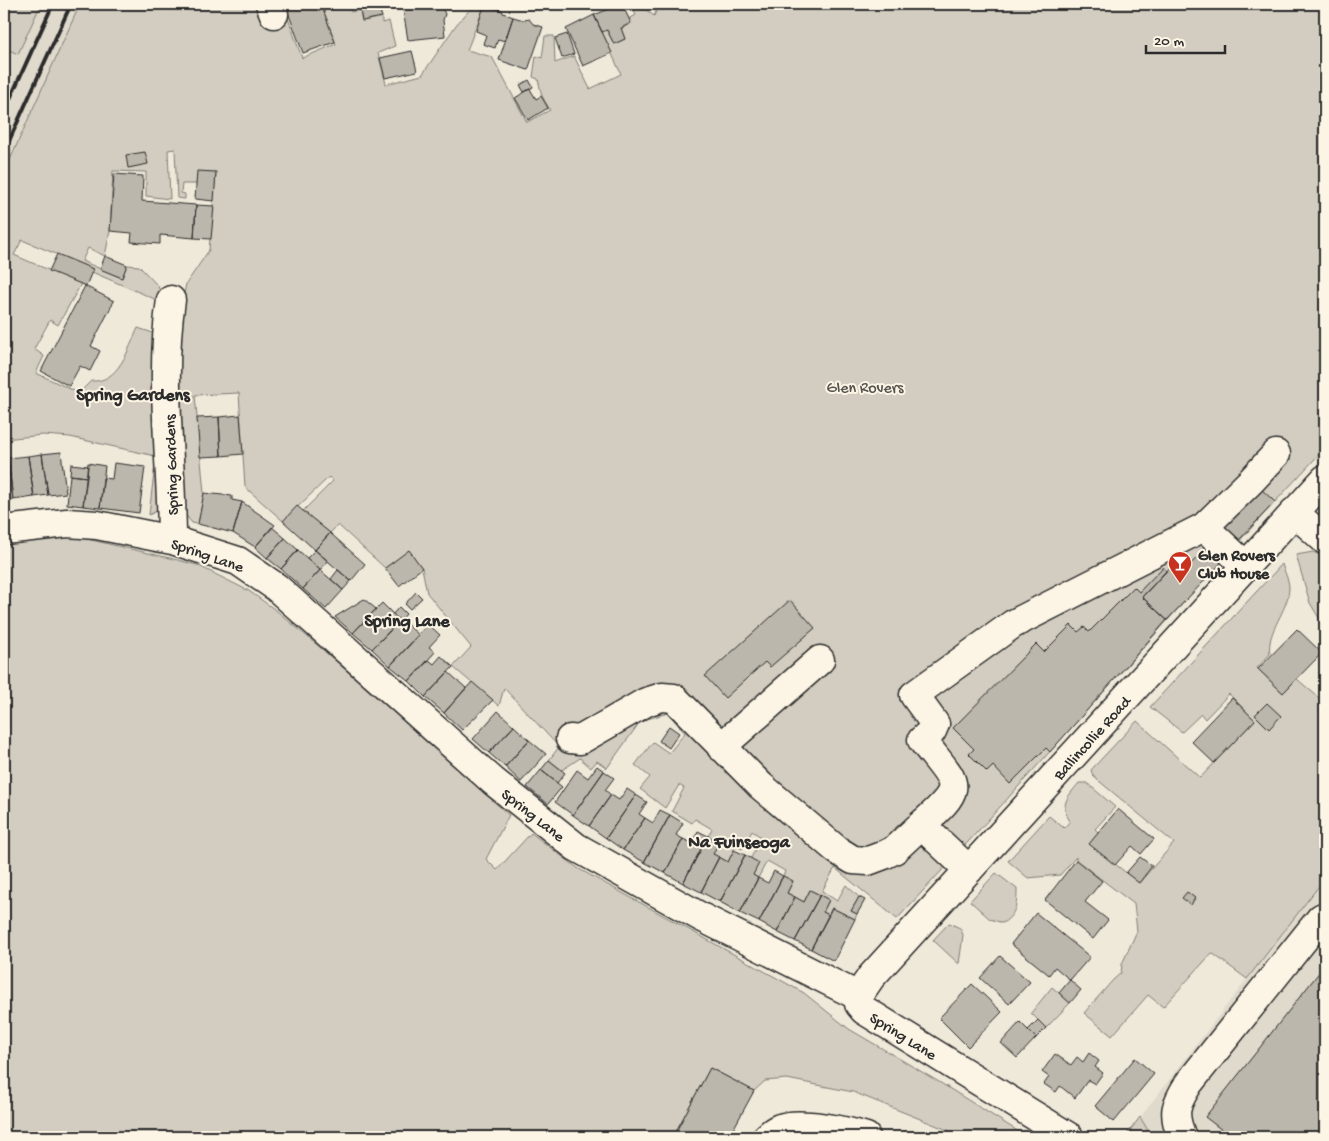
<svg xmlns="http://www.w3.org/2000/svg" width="1329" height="1141" font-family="'Gochi Hand',sans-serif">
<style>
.built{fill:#e0dacc}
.green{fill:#d2cdc0;stroke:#7e7c76}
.building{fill:#bcb7ac;stroke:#2b2b2b}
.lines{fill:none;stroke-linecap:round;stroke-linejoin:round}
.minor-casing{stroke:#2b2b2b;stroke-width:31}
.minor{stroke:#fcf5e5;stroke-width:28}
.rail{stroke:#2b2b2b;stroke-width:4}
.labels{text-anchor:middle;stroke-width:4;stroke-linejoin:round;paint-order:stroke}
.park-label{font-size:16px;fill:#555450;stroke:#fcf5e5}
.street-label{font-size:16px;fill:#2b2b2b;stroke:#fcf5e5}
.poi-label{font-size:16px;font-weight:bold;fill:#2b2b2b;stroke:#fcf5e5;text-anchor:start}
.neighbourhood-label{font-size:18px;font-weight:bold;fill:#2b2b2b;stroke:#fcf5e5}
</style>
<rect width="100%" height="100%" fill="#efe9da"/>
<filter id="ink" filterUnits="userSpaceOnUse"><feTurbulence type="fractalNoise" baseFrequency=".02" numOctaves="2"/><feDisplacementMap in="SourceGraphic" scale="10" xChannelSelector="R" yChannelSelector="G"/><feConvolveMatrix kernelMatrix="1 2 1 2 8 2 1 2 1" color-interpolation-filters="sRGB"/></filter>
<g filter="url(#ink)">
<path class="built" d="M4,4H155L55,173L4,275Z
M1325,878V1137H1125L1247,979Z"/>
<path class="green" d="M4,4H41L18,54L9,50L4,60Z
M80,4H262L268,24L288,18L302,58L336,44L321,4H348L351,12L360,10L363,21L382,17V23L389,21L395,46L378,53L386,84L422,75L456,25L475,4H499L494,10L484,7L467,50L492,57L527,122L550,110L542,96L538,79L533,77L536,56L542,58L545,36H554L555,63L574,56L590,89L621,74L602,32L607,30L614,44L625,39L621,29L631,23L629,19L636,15L631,6L624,9L622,4H639L654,16L659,4H1325V448C1180,603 1042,764 897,919L835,868L822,891L837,901L846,885L859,897L851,911L857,914L855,919L832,908L829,915L823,912L829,900L810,890L804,902L787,893L793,881L783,876L785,871L767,861L758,878L753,875L751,858L761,837L752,831L742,849L736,846L728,862L713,854L719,842L708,836L712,829L695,819L692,823L672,811L684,788L679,785L665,808L640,789L650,777L635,765L653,742L669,753L685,733L668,713L637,722V726L607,768L597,761L591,768L580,758L562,770L549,760L559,747L504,688L499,706L453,667L471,647L427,593L422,568L409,551L385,568L338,525L330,533L303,511L333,481L329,477L283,521L245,487L239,393L195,395L204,493L198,524L192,523L184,513L176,358L181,308L186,284L209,250L216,172L196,184H182L181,193L185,194V199L177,198L175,149L168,150L170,199L146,196V172L113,171L110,231L105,256L88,248L82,261L122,278L127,265L139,266L158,286L161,294L157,300L92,272L93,269L22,240L14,255L81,284L58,325L50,320L34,349L44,356L36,373L79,393L91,381C119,383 128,349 138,328L156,334L162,508L149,515L155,464L160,457L70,437L43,435L4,439V364L10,350L4,347V173Z
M48,537H78L170,558L197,565L249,591L277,611L322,649L509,815L486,859L497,870L531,833L579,869L804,993L849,1029L939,1082L1024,1135L1023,1137H965L853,1092L787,1079L765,1081L754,1091L710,1068L673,1137H4V542Z
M1313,552L1325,557V628L1310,603L1296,555Z
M1282,564C1284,571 1289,580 1289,587C1289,611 1266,630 1270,654L1257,668L1283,693L1297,679L1325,703V878L1247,979L1212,953L1163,1007L1148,995L1112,1036L1084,1013L1113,980L1121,973L1122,964L1137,931L1134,904L1076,860V857L1060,875L1028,878L1008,861L1049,816L1064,828L1070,821C1059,805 1068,796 1079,783H1087L1115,807L1095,829L1099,833L1090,844L1139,883L1174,843L1093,776L1091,770L1137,721L1200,778L1255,720L1229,694L1205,719L1201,714L1182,732L1150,707Z
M996,873L1017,889C1017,905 1016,914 1003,923L990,919L970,901Z
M949,923L960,928L963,935L959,964L933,940Z
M1052,987L1070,1003L1046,1028L1031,1013Z
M1140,1117L1152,1137H1125Z"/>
<path class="building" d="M285,4H321L335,42L303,53Z
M402,4H440L445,14L443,20L445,36L408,40Z
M622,4L631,23L621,28L625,39L614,44L607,30L602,32L594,15Z
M378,5L382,17L362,21L360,10Z
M484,6L502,10L503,13L513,17L505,41L498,39L495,48L483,44L486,35L476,31Z
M594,15L612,53L583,66L566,29Z
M513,17L524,20L529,19L533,24L543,27L528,70L499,60Z
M567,34L574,54L562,58L555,38Z
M412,51L417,71L385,78L380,58Z
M529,80L533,87L524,92L520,85Z
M530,89L536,99L541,96L548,108L528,120L515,98Z
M145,152L148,164L128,168L126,155Z
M197,171L216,172L214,201L195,199Z
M114,174L143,176L142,201L196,205L194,238L160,235V244L131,242L132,233L110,231Z
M196,205L214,206L211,239L194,238Z
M57,254L93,269L86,286L49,271Z
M105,256L127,265L122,278L100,269Z
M85,286L114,301L91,346L100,351L90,371L80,366L69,386L41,371Z
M240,415L243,454L221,456L219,417Z
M219,417L221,456L200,457L197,418Z
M61,452L66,493L48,495L42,454Z
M42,454L48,495L34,497L28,456Z
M28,456L34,497L13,500L8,458Z
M8,458L13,500L4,501V459Z
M88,463L105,466L100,508L83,506Z
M114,463L145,467L139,513L100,508L103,478L112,479Z
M71,464L88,466L87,477L70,475Z
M70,475L87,477L83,506L67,504Z
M1259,487L1275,502L1238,541L1222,526Z
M204,493L232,496V500L242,502L233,533L198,524Z
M242,502L275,525L255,547L233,533Z
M297,506L330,533L315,550L283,521Z
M272,527L285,538L267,558L255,547Z
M330,533L365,564L351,581L315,550Z
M285,538L298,550L281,569L267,558Z
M1209,545L1224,560L1167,620L1142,597L1178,559L1187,568Z
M298,550L320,570L303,589L281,569Z
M315,550L328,561L320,570L307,558Z
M409,550L422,568L399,586L385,568Z
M1163,567L1166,571L1142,597L1167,620L1050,752L1046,748L1010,784L993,766L987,772L969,754L974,749L953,728L1036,644L1044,652L1071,625L1078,632L1084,627L1089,632L1134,587L1139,592Z
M320,570L343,590L326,609L303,589Z
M338,570L351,581L343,590L331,579Z
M416,592L422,598L410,609L405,604Z
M364,599L376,609L353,633L335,617Z
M790,600L815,628L770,667L765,662L725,698L705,676Z
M382,603L400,621L372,649L353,633Z
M399,607L406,614L400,621L393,614Z
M401,619L419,635L390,666L372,649Z
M428,624L440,635L429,647L435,652L409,681L390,666Z
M1297,629L1322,653L1283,693L1258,669Z
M441,656L453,667L425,697L409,681L429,660L434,664Z
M448,672L466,688L444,713L425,697Z
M472,682L493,700L462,730L444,713Z
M1232,698L1255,720L1214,763L1191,741Z
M1267,703L1281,716L1269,729L1255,715Z
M498,711L514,726L489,753L473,739Z
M514,726L529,740L505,767L489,753Z
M669,726L679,733L669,748L659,741Z
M529,740L546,754L521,782L505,767Z
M549,760L565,773L557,783L541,770Z
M597,766L604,771L573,815L555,802L577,770L588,778Z
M541,770L562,787L548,804L527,787Z
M604,771L614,778L605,790L611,795L589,826L573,815Z
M627,789L636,795L606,838L589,826L611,795L619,800Z
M636,795L647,802L639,814L645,818L623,850L606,838Z
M1118,809L1154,839L1141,854L1132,846L1115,865L1089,844Z
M660,810L670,815L644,862L623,850L645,818L653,823Z
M670,815L683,823L676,835L683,839L665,873L644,862Z
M698,831L708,836L683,883L665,873L683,839L692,843Z
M708,836L719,842L713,854L719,857L701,892L683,883Z
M734,850L745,855L720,902L701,892L719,857L728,862Z
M745,855L759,863L753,875L758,878L740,913L720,902Z
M1140,857L1152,866L1139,883L1126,873Z
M1076,860L1102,881L1085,902L1108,920L1093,939L1045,900Z
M774,871L783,876L759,922L740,913L758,878L768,883Z
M783,876L793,881L787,893L795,897L777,932L759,922Z
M810,890L820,895L795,941L777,932L795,897L804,902Z
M1187,892L1195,898L1191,905L1182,898Z
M820,895L829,900L823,912L829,915L811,949L795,941Z
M859,897L865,900L857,914L851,911Z
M832,908L855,919L834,961L811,949Z
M1036,913L1090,957L1070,980L1055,967L1049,975L1011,944Z
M1000,956L1030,982L1009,1004L980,978Z
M1325,965V1137H1231L1205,1117Z
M1070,980L1081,990L1070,1003L1059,993Z
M972,984L1002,1012L968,1047L939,1018Z
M1038,1020L1046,1028L1036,1038L1028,1030Z
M1020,1022L1036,1038L1017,1058L1001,1043Z
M1089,1053L1099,1061L1095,1067L1103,1073L1095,1084L1088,1080L1075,1098L1060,1086L1056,1092L1044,1084L1049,1077L1042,1072L1055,1054L1071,1065L1077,1057L1083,1062Z
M1135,1058L1154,1074L1114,1122L1095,1106Z
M710,1068L754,1091L729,1137H673Z"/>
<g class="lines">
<g class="minor-casing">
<path id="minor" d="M270,4L274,14
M171,300C159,378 172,461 172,540
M1294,512L1325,540
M1204,527L1246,566
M4,530L67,523L97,525L172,540L238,561L276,587L493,781L576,847L701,917L858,996L859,1004L864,1010L1069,1137
M570,739L580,740L646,702L662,697L674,698L761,786L837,850L853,860L868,861L884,855L894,850L921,825
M721,747L820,660
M969,870L921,825C968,784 957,786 922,740L932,731L935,724L914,695L1013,624L1204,527L1251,481L1276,454
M858,996L871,977L1325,479
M767,1137C770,1134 775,1130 780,1128C799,1121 846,1130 866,1137
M1182,1137C1172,1113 1175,1105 1189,1083L1321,918L1325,916"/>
</g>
<use href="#minor" class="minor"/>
<path class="rail" d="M4,112L53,4
M4,152L71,4"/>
</g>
</g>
<defs>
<g id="bar-pin" transform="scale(1.25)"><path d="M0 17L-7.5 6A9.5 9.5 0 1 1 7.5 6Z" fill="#c8321e" stroke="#fcf5e5"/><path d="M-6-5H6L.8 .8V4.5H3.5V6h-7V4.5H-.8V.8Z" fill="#fff"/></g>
</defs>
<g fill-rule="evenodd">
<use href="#bar-pin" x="1180" y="563"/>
</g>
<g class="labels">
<g class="park-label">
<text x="865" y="392">Glen Rovers</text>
</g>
<g class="street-label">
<text transform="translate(170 465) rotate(-92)" y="6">Spring Gardens</text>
<text transform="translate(208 554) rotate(19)" y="6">Spring Lane</text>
<text transform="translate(1091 737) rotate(-48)" y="6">Ballincollie Road</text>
<text transform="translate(534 814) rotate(38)" y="6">Spring Lane</text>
<text transform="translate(904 1035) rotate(32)" y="6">Spring Lane</text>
</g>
<g class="poi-label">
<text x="1198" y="560">Glen Rovers<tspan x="1198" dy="18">Club House</tspan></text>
</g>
<g class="neighbourhood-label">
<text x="133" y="400">Spring Gardens</text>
<text x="407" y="626">Spring Lane</text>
<text x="739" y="847">Na Fuinseoga</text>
</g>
</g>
<rect width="1329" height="1141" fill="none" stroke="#fcf5e5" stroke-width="20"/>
<rect x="10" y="10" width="1309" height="1121" fill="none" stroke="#2b2b2b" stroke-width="2" filter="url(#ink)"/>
<path d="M1146 45v8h79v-8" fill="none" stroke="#2b2b2b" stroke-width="2.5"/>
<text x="1154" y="45" font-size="15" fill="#2b2b2b" stroke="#fcf5e5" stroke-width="4" paint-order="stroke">20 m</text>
</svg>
